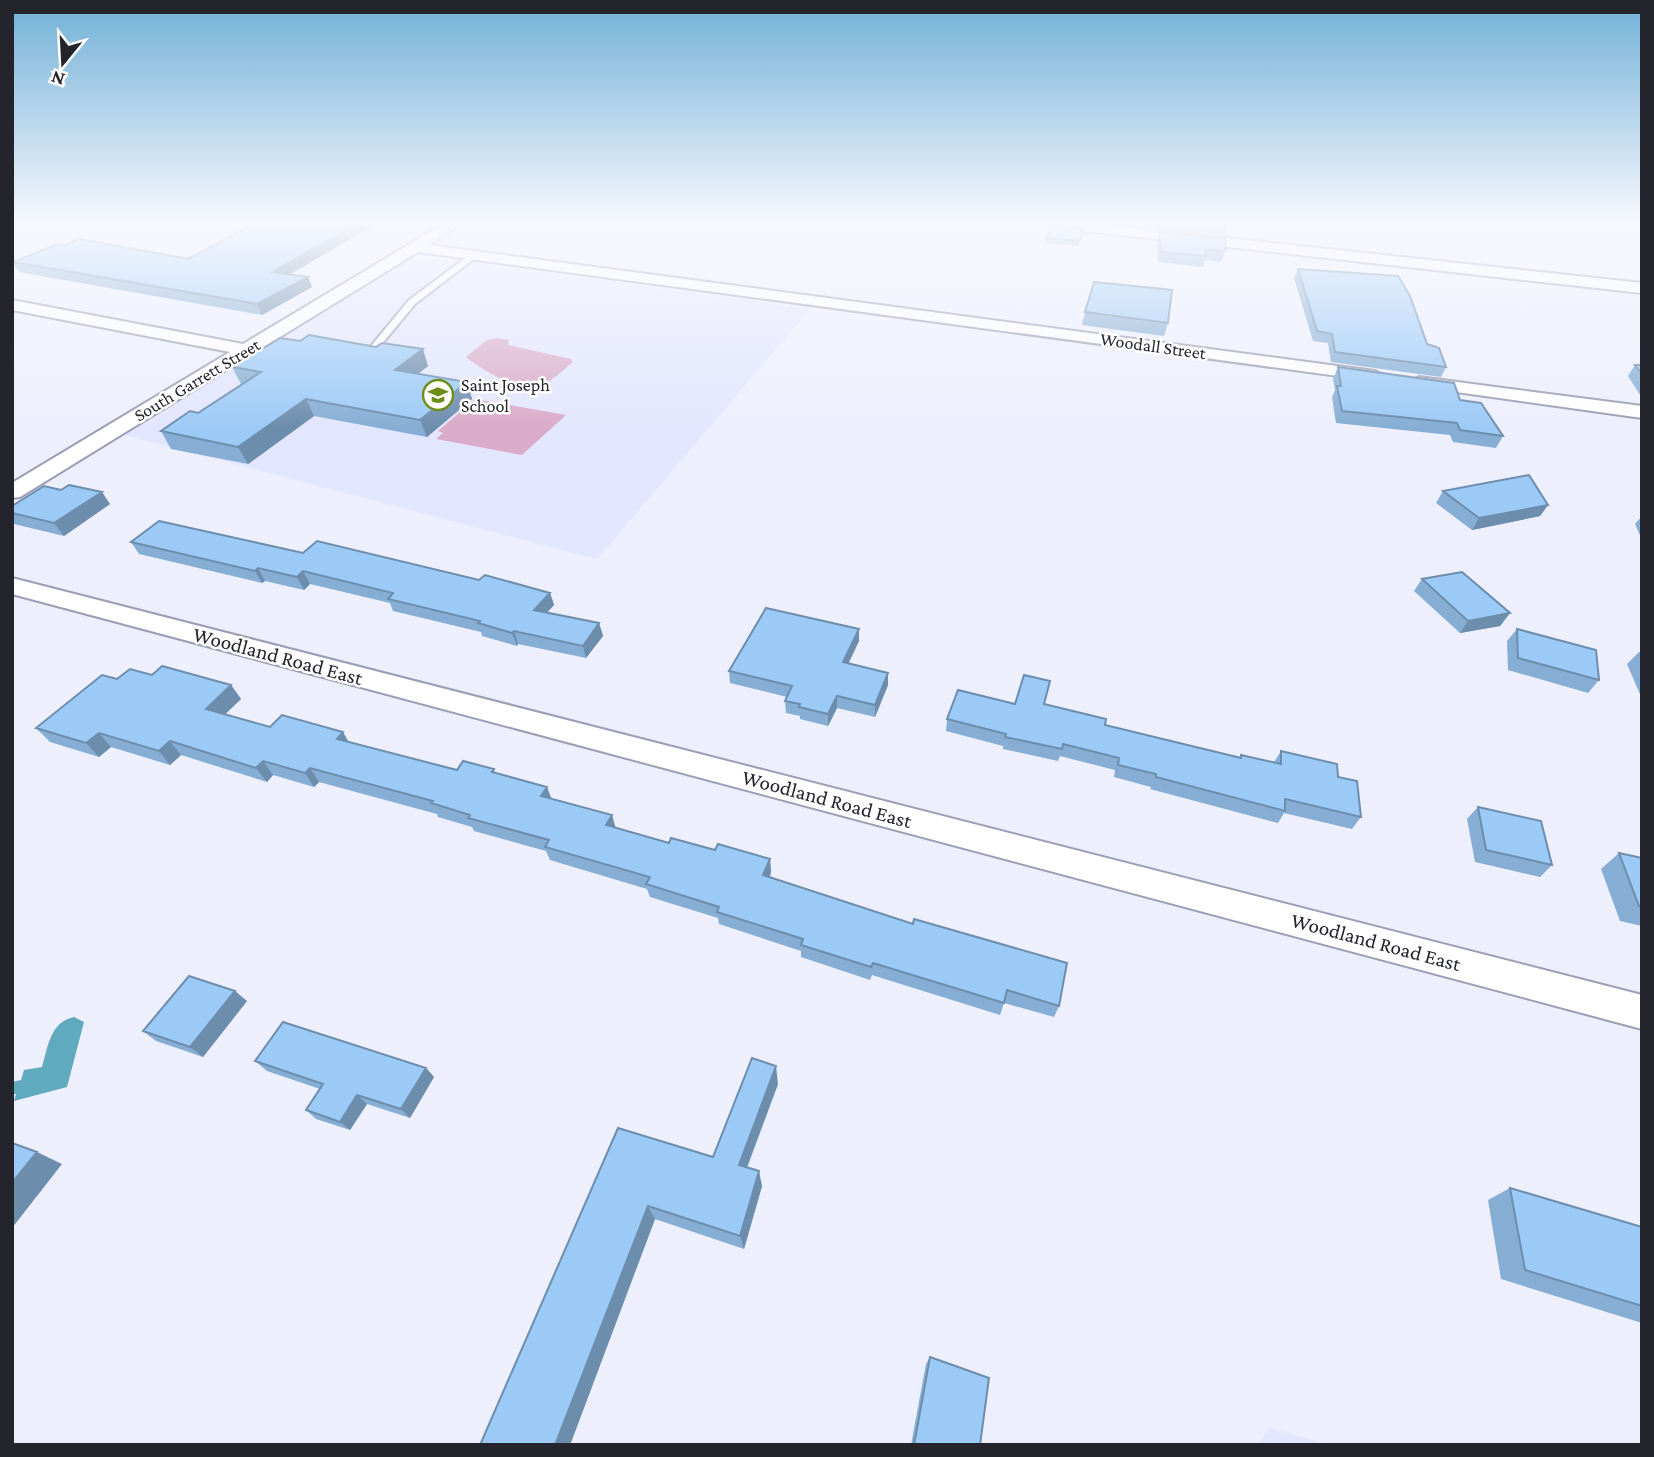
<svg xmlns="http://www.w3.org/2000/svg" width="1654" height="1457" font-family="'Crimson Pro',serif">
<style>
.built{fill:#e3e6ff}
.green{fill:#daacc9}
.water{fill:#5faabe}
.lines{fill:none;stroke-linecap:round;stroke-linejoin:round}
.service-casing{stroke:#9b9eb4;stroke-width:4}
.minor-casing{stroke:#9b9eb4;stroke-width:4}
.service{fill:#fff;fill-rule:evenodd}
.minor{fill:#fff;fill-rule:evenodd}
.wall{fill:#86aed4}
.shaded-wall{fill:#6d8dad}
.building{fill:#9ccaf7;stroke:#6d8dad;stroke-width:2}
.labels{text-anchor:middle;stroke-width:5;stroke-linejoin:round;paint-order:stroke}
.far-street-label{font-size:18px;fill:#23242c;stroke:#fff}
.far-poi-label{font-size:18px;fill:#23242c;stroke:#fff;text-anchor:start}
.street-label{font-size:21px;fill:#23242c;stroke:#fff}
</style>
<rect width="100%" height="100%" fill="#edeffd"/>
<path class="built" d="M408,258L478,263L810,309L597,559L124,435Z
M1270,1428L1330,1445H1257Z"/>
<path class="green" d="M497,338L509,340L508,345L571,359L573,362C565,368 556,378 547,382C518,392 488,374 466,357L487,340Z
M475,399L566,415L522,455L436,439L443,433L438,431Z"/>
<path class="water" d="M74,1017L84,1022L67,1087L14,1101L16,1094H12V1082L21,1080L24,1070L42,1067C48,1047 50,1022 74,1017Z"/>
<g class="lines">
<g class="service-casing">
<path id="service" d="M472,253L479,255L415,304L372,356L360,355V351H367L409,300Z"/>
</g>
<g class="minor-casing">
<path id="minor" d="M443,224H460L429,245L1375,371L1384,376L1375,381L418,252L20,497L12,498V483L230,352L12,310V300L243,344Z
M1049,224H1098L1642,283V293L1056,228Z
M1419,377L1642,406V418L1413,386L1410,382Z
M12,578L1642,995V1029L12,594Z"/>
</g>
<use href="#service" class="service"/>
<use href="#minor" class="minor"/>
</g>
<path class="wall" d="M253,224H376L290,274L308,277L312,287L262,315L19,272L13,262L188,259Z
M1156,224H1227L1224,235L1156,228Z
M1159,232L1225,251L1221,262L1205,260L1203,267L1158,262L1157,242Z
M1083,234L1078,246L1046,243V238Z
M1298,269L1427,344L1446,367L1441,377L1331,362L1328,343L1313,341L1294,278Z
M1085,312L1168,323L1164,336L1082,325Z
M1635,365H1642V398L1628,376Z
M428,366L418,374L467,382L472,399L427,437L314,416L248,464L171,449L161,431L198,413L242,384H241L232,367Z
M1338,367L1460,400L1503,436L1496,448L1453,442L1450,435L1336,423L1332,397L1335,390L1333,379Z
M1443,491L1548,505L1540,516L1472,530L1436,503Z
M110,504L64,536L14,524L12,522V506Z
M1642,516V540L1635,524Z
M131,542L303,553L479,580L550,593L554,605L547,612L599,623L603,636L586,658L518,644L517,646L482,636L481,632L393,611L390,603L310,584L304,590L265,581L262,583L139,554Z
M1422,579L1510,613L1500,626L1460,633L1414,591Z
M1517,629L1599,680L1588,693L1508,670L1507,641Z
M859,641L848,664L888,685L875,717L837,708L828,726L800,719V716L786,713L785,701L787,697L730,683L729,671Z
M1639,652H1642V699L1627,664Z
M152,675L231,685L241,699L225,714L270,727L349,742L457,770L494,769L495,773L616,828L669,843L770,859L771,872L770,877L1059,1006L1054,1017L1004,1003L1000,1015L872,975L870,980L801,957V951L719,924L718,918L650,897L647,889L550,860L546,851L474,831L472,827L438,817L437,814L319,782L314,787L273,775L267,782L181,755L170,765L111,747L99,757L50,742L36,728L117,679Z
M1015,704H1044L1105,725L1240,757L1241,755L1274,762L1281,751L1338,777L1361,817L1352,829L1284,813L1278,823L1150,789L1151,787L1114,777L1115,770L1060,756L1058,761L1003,749V746L946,731L947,719Z
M1478,807L1552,865L1540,877L1475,862L1467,819Z
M1619,853L1642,858V926L1620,921L1601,869Z
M247,1001L203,1057L156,1041L143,1031Z
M255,1061L426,1068L434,1077L410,1118L367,1104L350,1130L316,1119L306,1110L320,1089L267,1071Z
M778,1084L747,1168L762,1186L744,1249L655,1219L570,1445L618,1128L713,1157Z
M1510,1188L1642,1227V1323L1501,1279L1488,1200Z
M930,1357L980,1445H911L926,1364Z"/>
<path class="shaded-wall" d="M356,224H376L277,282L273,272Z
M308,277L312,287L262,315L257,304Z
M423,349L428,366L401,387L395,370Z
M467,382L472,399L427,437L420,420Z
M306,399L314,416L248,464L238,447Z
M102,492L110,504L64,536L54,523Z
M1548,505L1540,516L1472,530L1479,518Z
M258,568L265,581L262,583L255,571Z
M303,571L310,584L304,590L297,577Z
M550,593L554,605L538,622L534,610Z
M1510,613L1500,626L1460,633L1468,621Z
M599,623L603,636L586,658L583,646Z
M859,629V641L843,675V662Z
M514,631L518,644L517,646L512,633Z
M888,673V685L875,717V705Z
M231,685L241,699L216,723L206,709Z
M837,696V708L828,726V714Z
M343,732L351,746L337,739Z
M99,733L111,747L99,757L86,743Z
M170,741L181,755L170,765L159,751Z
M263,761L273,775L267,782L256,768Z
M310,768L319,782L314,787L305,773Z
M547,787L552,800L541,796Z
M612,815L616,829L606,825Z
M770,859L771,872L765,888L763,875Z
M235,991L247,1001L203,1057L190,1047Z
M776,1066L778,1084L742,1180L739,1165Z
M426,1068L434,1077L410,1118L401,1109Z
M357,1095L367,1104L350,1130L340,1122Z
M37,1152L62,1164L12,1228V1183Z
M759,1171L762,1186L744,1249L740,1236Z
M648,1206L655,1219L570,1445H555Z"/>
<path class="building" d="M253,224H356L273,272L308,277L257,304L13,262L58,244L65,245L80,239L188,259Z
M1054,224L1084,229L1079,241L1046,238Z
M1159,232L1226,239L1225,251L1206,250V256L1161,252Z
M1298,269L1398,276L1410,296L1427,344L1439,348L1446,367L1335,352L1332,334L1317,331Z
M1094,282L1172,290L1168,323L1085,312Z
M309,335L376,347L382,343L423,349L395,370L467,382L420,420L306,399L238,447L161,431L190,411L198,413L261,372L232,367L280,338L300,341Z
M1635,365H1642V374Z
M1338,367L1454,383L1460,400L1481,403L1503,436L1460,430L1457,423L1342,411L1337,386H1341Z
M1529,475L1548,505L1479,518L1443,491Z
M69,485L102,492L54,523L12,513V506L44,486L61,490Z
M159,521L303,553L317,541L479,580L485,575L550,593L534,610L599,623L583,646L514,631L512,633L478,623L480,621L388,599L393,593L303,571L297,577L258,568L255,571L131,542Z
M1462,572L1510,613L1468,621L1422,579Z
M766,608L859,629L843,662L888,673L875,705L837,696L828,714L799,707L800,704L785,701L792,686L729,671Z
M1517,629L1596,650L1599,680L1518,658Z
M162,666L231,685L206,709L270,727L282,715L343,732L337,739L457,770L463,761L494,769L492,772L547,787L541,796L612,815L606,825L669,843L671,838L715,850L718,844L770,859L763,875L913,924L914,919L1067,963L1059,1006L1007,990L1004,1003L873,963L871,967L801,945L803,939L717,912L719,907L646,884L650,877L545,847L549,840L468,818L470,815L431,803L433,801L310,768L305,773L263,761L256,768L170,741L159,751L99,733L86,743L36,728L102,675L117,679L130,669L152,675Z
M1024,675L1050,681L1044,704L1106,719L1105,725L1241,758V755L1281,764V751L1337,764L1338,777L1357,781L1361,817L1285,799V811L1156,777V774L1118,765L1119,758L1063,744L1062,749L1005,737L1006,734L947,719L958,690L1015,704Z
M1478,807L1541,821L1552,865L1486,850Z
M1619,853L1642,858V907L1639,906Z
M189,976L235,991L190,1047L143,1031Z
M283,1022L426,1068L401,1109L357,1095L340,1122L306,1110L323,1084L255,1061Z
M752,1058L776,1066L739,1165L759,1171L740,1236L648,1206L555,1445H480L618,1128L713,1157Z
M12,1143L37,1152L12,1183Z
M1510,1188L1642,1227V1306L1525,1270Z
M930,1357L989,1378L980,1445H914Z"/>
<linearGradient id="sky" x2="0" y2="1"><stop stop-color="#71b0d7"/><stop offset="0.52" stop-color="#f7f8fe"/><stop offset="1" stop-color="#f7f8fe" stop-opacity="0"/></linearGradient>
<rect width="1654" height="428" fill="url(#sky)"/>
<defs>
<g id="school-ring" transform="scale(1.575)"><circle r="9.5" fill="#fff" stroke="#6c8e16" stroke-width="1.5"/><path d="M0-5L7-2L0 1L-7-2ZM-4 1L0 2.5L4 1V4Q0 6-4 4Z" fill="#6c8e16"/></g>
</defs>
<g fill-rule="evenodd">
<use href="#school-ring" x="438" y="395"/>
</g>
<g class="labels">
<g class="far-street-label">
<text transform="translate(1153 346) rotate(8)" y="6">Woodall Street</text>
<text transform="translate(197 380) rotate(-31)" y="6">South Garrett Street</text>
</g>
<g class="far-poi-label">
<text x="461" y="391">Saint Joseph<tspan x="461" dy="21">School</tspan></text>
</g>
<g class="street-label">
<text transform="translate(278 656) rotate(15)" y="7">Woodland Road East</text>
<text transform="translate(827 799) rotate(15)" y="7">Woodland Road East</text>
<text transform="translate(1376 942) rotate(15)" y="7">Woodland Road East</text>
</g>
</g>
<rect width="1654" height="1457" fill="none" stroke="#23242c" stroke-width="28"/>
<g transform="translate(63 63) rotate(198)" stroke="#ffffff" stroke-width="5" paint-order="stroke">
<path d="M0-5L12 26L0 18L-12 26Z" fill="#23242c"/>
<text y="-10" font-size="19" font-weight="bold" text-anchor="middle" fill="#23242c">N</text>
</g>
</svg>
